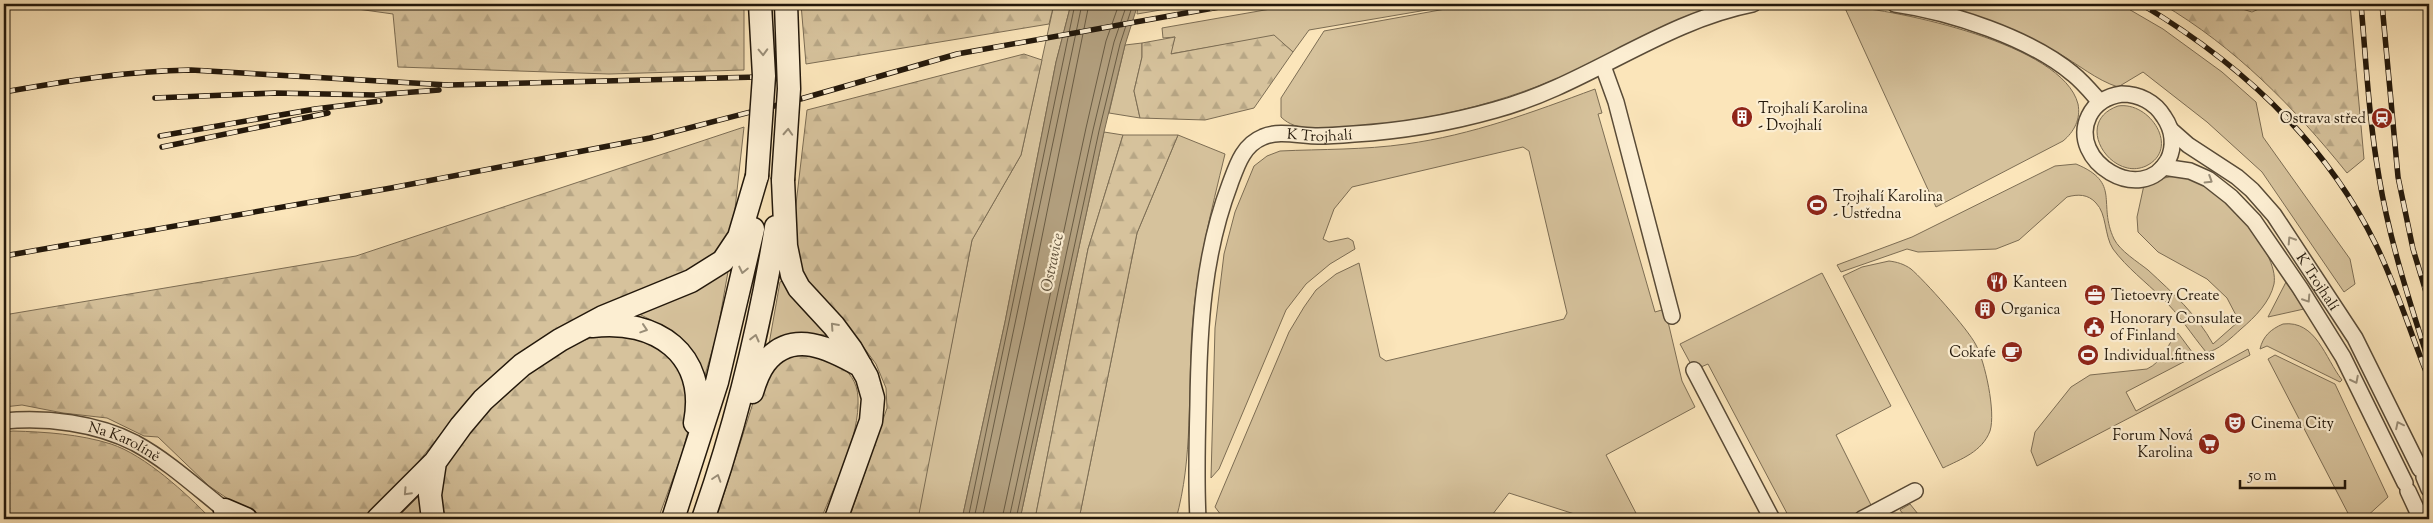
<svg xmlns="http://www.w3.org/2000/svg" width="2433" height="523" font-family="'Sorts Mill Goudy',serif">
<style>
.grass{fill:#d6c29c;stroke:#7c6d54}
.forest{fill:url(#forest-firs);stroke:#7c6d54}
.water{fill:#b29f7e;stroke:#796950}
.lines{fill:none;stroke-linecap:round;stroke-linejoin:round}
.shore{stroke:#6a5c44;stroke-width:1}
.street-casing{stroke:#594b37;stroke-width:18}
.secondary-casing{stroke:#23180b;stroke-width:25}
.street{stroke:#fceed2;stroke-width:15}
.secondary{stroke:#fceed2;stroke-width:22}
.rail-casing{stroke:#23180b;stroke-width:5.5}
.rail{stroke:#fceed2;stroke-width:4;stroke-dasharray:11;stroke-linecap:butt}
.secondary-bridge-casing{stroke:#23180b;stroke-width:25;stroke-linecap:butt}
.secondary-bridge{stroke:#fceed2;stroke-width:22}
.oneway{stroke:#9a8e78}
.labels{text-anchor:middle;stroke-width:4.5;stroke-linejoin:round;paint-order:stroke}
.poi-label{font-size:15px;fill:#23180b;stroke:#fceed2;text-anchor:start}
.street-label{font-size:15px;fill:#23180b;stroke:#fceed2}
.water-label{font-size:16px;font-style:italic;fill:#5c4e39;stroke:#fceed2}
</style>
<defs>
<pattern id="forest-firs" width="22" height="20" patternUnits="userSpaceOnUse" patternTransform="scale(1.25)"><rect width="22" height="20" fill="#d6c29c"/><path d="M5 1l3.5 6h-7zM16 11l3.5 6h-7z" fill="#b7a685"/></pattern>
</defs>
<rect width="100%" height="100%" fill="#fbe5ba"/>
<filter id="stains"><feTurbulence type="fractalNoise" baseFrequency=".004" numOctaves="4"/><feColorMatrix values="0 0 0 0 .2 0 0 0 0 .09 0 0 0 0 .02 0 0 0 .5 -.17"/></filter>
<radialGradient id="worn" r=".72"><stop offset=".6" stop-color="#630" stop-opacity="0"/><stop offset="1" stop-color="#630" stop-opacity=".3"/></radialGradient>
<path class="grass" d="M1054,4H1071L1056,62L1005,322L962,519H917L972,240L1021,155Z
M1138,4H1196L1137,14Z
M1299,4H1462L1309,30L1293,52L1274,36L1170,54L1175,37L1163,38L1162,28Z
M1473,4H1722C1671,21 1626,48 1577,70C1504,103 1422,124 1342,127C1321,127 1297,133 1281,117V98L1324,31Z
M1936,4H2120L2163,29L2222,72L2256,102L2263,137L2350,259L2355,284L2344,292L2262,172L2207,122L2143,72L2118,87C2096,80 2078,64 2058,53C2019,32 1979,15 1936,4Z
M1844,6C1898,10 2063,44 2078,104C2081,119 2074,132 2063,141L1936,207Z
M1142,43V57L1134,91L1140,118L1109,113L1125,45Z
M1595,89L1602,113L1598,114L1655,312L1665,309L1682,381L1695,407L1606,455L1639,519H1590L1509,493L1489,519H1224L1215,507L1289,332L1304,307L1316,290L1336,274L1359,263L1380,357L1386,361L1564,319L1567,313L1529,151L1523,147L1352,187L1334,209L1323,239L1329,242L1348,238L1353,241L1355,249L1330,264L1306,284L1286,310L1219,469L1211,478L1215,328L1224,254L1235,212L1254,166L1267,156L1280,151C1322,149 1364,150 1406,144C1472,135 1533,112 1595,89Z
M2118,106C2150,101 2181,149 2146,166C2111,182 2072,122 2118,106Z
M1104,132L1123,135L1088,249L1035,519H1020Z
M1178,135L1225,154C1211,212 1196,270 1192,330C1188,392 1193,459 1176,519H1079L1137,233Z
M2076,164C2122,183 2097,203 2114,239C2120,251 2138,262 2148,270C2173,293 2197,315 2213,344L2239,321L2227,298L2207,279L2158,252L2138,232L2137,217L2144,185C2158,180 2171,174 2185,177C2216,185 2280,250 2274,284C2270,302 2255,317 2241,329C2232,337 2217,352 2206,352C2191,334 2179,314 2162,298C2146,282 2127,268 2113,249C2104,235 2107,214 2096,203C2088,194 2078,194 2067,197L2019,240L1996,249L1918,252L1907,249L1841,272L1837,265L1912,237L2055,166Z
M1889,261C1897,262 1904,264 1911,269C1924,280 1968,329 1976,345C1985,362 1996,412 1990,431C1982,452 1961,459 1943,468L1843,276L1862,267Z
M729,266L717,334L705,375C687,337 675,332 639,314L694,291Z
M1822,273L1891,406L1836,435L1871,505L1846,519H1790L1708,364L1694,370L1680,344Z
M782,281L800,307L827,335L807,334L769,344L780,282Z
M2286,282L2304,309L2268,317Z
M2283,324C2316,320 2325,358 2342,380L2340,382L2267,346L2260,349C2263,336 2271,329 2283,324Z
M2178,333L2195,356L2126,392L2136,411L2248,349L2250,355L2037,466L2031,451L2035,432L2071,387L2090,375L2147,369C2164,361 2166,345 2178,333Z
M2275,355L2335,384L2388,497L2364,519H2351L2268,359Z
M419,496L424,519H396Z
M1910,504L1922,519H1907L1900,510Z"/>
<path class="forest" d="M85,4H744V70L609,74L398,67L393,14L336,6L123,8L87,6Z
M801,4H1054L1049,24L806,64Z
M2162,4H2226L2252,12L2270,4H2350L2364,159L2347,173C2294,107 2235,47 2162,4Z
M1274,35L1293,52L1254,108L1205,120L1140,118L1134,91L1142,57V43L1175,37L1171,54Z
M1024,54L1042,60L1021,155L972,240L918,519H849L887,408L886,388L876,364L848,326L813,294L795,265L793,230L807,110Z
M744,127L733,227L717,252L452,420L382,507L361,519H271L237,505L209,486L158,437L144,436L107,418L63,413L22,405L4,407V315L356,256Z
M1123,135H1178L1137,233L1079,519H1035L1088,249Z
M623,332L666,350L684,373L690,423L682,454L658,519H442C441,507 438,492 441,481C453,430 532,363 578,343C593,336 607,334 623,332Z
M797,354C824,354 857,366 858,398C860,436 835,484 821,519H716L760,381L778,362Z
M13,431C46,432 79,434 111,444C145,455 187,494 211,519H4V432Z"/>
<path class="water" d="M1071,4H1138L1125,45L1104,132L1020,519H962L1005,322L1056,62Z"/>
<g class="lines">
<path class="shore" d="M968,519L1075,4
M974,519L1082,4
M982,519L1024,326L1089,4
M1002,519L1086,128L1106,41L1119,4
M1009,519L1093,130L1114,42L1127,4
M1016,519L1099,131L1120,44L1133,4"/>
<g class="street-casing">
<g id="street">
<path d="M1895,4C1951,12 2030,38 2073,74C2083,82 2092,93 2100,102"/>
<path d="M1603,66L1616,102L1672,316"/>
<path d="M2122,94C2139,94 2155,102 2164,117C2173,130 2175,146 2168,160C2142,207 2067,161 2089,116C2096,102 2108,96 2122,94Z"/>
<path id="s1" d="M2171,130L2188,145L2237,177L2252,190L2274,215L2355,338L2420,469"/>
<path d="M2163,167L2190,171L2208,179L2231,197L2254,221L2300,288L2343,357L2405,483"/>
<path d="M1694,370L1772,519"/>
<path id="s2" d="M4,421C47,417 96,423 135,443C168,461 196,487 225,510"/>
<path d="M2424,477L2429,489"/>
<path d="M2408,491L2421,519"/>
<path id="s3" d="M1198,519C1196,481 1197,443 1198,405C1199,328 1203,255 1230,184C1237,165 1243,145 1263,137C1278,130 1301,136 1318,136C1330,136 1342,135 1354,134C1402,131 1449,123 1495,110C1585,86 1661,22 1753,4"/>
<path d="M1862,519L1915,491"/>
</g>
</g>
<g class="secondary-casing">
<path id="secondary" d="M783,180L786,246L792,275L799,288L834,326L851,349L867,377L873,398L871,421L836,519
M592,326C656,318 708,354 695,423
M752,392C755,382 759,371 765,363C792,328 831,349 861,366
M225,510L246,519
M378,519L435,462L461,426L483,400L522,365L560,340L603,317L691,281L723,261L739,237L757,176
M433,519L430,495L435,462
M673,519L717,382L753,229
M703,519C736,425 760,326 776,227"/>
</g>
<use href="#street" class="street"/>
<use href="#secondary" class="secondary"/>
<g class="rail-casing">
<path id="rail" d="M2141,4C2240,63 2325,141 2376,245C2397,288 2411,335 2429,379
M2361,4C2366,61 2369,120 2379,177C2389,238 2408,297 2427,356
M2382,4L2398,177L2413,249L2429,302
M4,92C67,81 126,71 191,70L448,85L758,77
M155,98L275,93L375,95L439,90
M160,136L315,109L380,101
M162,147L328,113
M4,256L391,188L650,138L797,100L957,54L1236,4"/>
</g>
<use href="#rail" class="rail"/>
<g class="secondary-bridge-casing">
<path id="secondary-bridge" d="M757,176L764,76L760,4
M783,180L789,89L786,4"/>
</g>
<use href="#secondary-bridge" class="secondary-bridge"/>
</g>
<defs><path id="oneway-chevron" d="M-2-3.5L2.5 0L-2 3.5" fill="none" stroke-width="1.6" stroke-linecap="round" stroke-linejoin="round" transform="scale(1.25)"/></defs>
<g class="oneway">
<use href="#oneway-chevron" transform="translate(763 52) rotate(88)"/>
<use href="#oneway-chevron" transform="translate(788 132) rotate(-87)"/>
<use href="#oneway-chevron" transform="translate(2209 180) rotate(32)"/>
<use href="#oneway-chevron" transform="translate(2291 240) rotate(-123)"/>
<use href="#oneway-chevron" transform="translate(743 270) rotate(102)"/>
<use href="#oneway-chevron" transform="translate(2307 299) rotate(57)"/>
<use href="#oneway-chevron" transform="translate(834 326) rotate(-132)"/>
<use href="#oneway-chevron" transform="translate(644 329) rotate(18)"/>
<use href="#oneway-chevron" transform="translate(755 338) rotate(-76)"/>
<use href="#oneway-chevron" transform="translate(2355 380) rotate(63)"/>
<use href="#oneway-chevron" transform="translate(2399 425) rotate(-116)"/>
<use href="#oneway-chevron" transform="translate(717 478) rotate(-72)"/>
<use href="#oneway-chevron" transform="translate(407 492) rotate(133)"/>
</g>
<defs>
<g id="building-disc" transform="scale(1.125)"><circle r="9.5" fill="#8f2418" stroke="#fceed2"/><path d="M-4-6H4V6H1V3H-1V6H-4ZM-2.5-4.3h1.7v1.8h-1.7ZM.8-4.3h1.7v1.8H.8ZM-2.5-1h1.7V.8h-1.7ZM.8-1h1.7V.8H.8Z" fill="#fff"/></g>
<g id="station-disc" transform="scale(1.125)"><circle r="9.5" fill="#8f2418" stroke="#fceed2"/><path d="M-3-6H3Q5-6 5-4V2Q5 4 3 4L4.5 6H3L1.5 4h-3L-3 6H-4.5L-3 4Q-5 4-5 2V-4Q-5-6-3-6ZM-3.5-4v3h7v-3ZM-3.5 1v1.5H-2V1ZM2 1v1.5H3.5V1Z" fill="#fff"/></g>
<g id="stadium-disc" transform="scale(1.125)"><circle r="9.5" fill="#8f2418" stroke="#fceed2"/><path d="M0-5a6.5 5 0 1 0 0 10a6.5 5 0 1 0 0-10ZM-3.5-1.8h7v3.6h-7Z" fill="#fff"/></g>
<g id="restaurant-disc" transform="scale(1.125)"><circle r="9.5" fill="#8f2418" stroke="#fceed2"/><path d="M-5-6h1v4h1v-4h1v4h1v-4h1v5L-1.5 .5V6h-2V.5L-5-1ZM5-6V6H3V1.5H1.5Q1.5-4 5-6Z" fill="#fff"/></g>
<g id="office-disc" transform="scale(1.125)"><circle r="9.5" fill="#8f2418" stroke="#fceed2"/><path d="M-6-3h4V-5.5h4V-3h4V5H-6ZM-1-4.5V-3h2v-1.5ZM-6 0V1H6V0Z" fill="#fff"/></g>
<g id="civic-disc" transform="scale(1.125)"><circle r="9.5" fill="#8f2418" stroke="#fceed2"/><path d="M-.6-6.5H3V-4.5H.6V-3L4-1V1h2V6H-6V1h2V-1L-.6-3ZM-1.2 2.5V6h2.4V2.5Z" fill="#fff"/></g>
<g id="cafe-disc" transform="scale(1.125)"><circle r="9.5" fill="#8f2418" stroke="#fceed2"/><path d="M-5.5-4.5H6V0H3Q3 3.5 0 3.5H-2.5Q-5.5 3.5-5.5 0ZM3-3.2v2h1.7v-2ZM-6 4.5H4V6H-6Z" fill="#fff"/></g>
<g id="theatre-disc" transform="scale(1.125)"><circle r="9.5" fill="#8f2418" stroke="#fceed2"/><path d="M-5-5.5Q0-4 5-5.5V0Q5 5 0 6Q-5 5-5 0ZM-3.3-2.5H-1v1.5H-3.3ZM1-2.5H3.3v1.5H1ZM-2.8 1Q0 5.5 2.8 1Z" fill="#fff"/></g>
<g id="supermarket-disc" transform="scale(1.125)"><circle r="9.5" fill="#8f2418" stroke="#fceed2"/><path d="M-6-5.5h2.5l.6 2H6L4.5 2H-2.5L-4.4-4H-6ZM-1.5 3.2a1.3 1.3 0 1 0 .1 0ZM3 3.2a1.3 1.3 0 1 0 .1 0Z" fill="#fff"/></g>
</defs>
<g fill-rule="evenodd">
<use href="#building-disc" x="1742" y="117"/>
<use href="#station-disc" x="2382" y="118"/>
<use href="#stadium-disc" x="1817" y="205"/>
<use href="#restaurant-disc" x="1997" y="282"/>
<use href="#office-disc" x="2095" y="295"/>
<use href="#building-disc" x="1985" y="309"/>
<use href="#civic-disc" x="2094" y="327"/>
<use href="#cafe-disc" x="2012" y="352"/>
<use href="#stadium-disc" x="2088" y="355"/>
<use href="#theatre-disc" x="2235" y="423"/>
<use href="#supermarket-disc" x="2209" y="444"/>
</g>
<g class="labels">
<g class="poi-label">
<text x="1758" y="113">Trojhalí Karolina<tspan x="1758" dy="17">- Dvojhalí</tspan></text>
<text x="2366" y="123" text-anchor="end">Ostrava střed</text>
<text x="1833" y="201">Trojhalí Karolina<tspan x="1833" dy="17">- Ústředna</tspan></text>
<text x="2013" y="287">Kanteen</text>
<text x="2111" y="300">Tietoevry Create</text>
<text x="2001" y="314">Organica</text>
<text x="2110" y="323">Honorary Consulate<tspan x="2110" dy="17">of Finland</tspan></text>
<text x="1996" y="357" text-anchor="end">Cokafe</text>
<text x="2104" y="360">Individual.fitness</text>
<text x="2251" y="428">Cinema City</text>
<text x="2193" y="440" text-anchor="end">Forum Nová<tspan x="2193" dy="17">Karolina</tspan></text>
</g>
<g class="street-label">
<text dy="5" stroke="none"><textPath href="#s3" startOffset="455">K Trojhalí</textPath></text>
<text dy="5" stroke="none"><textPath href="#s1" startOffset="214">K Trojhalí</textPath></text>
<text dy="5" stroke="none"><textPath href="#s2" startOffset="124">Na Karolíně</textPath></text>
</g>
<g class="water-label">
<text transform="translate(1051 262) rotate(-78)" y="6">Ostravice</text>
</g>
</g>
<rect width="2433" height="523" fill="none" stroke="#fbe5ba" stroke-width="20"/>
<rect x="5" y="5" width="2423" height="513" fill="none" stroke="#23180b" stroke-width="2.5"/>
<rect x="10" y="10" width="2413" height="503" fill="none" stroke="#23180b"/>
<path d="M2240 480v8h105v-8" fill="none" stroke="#23180b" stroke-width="2.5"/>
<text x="2248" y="480" font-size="15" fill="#23180b" stroke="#fceed2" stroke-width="4" paint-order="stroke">50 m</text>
<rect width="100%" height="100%" filter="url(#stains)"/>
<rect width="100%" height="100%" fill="url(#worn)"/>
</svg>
